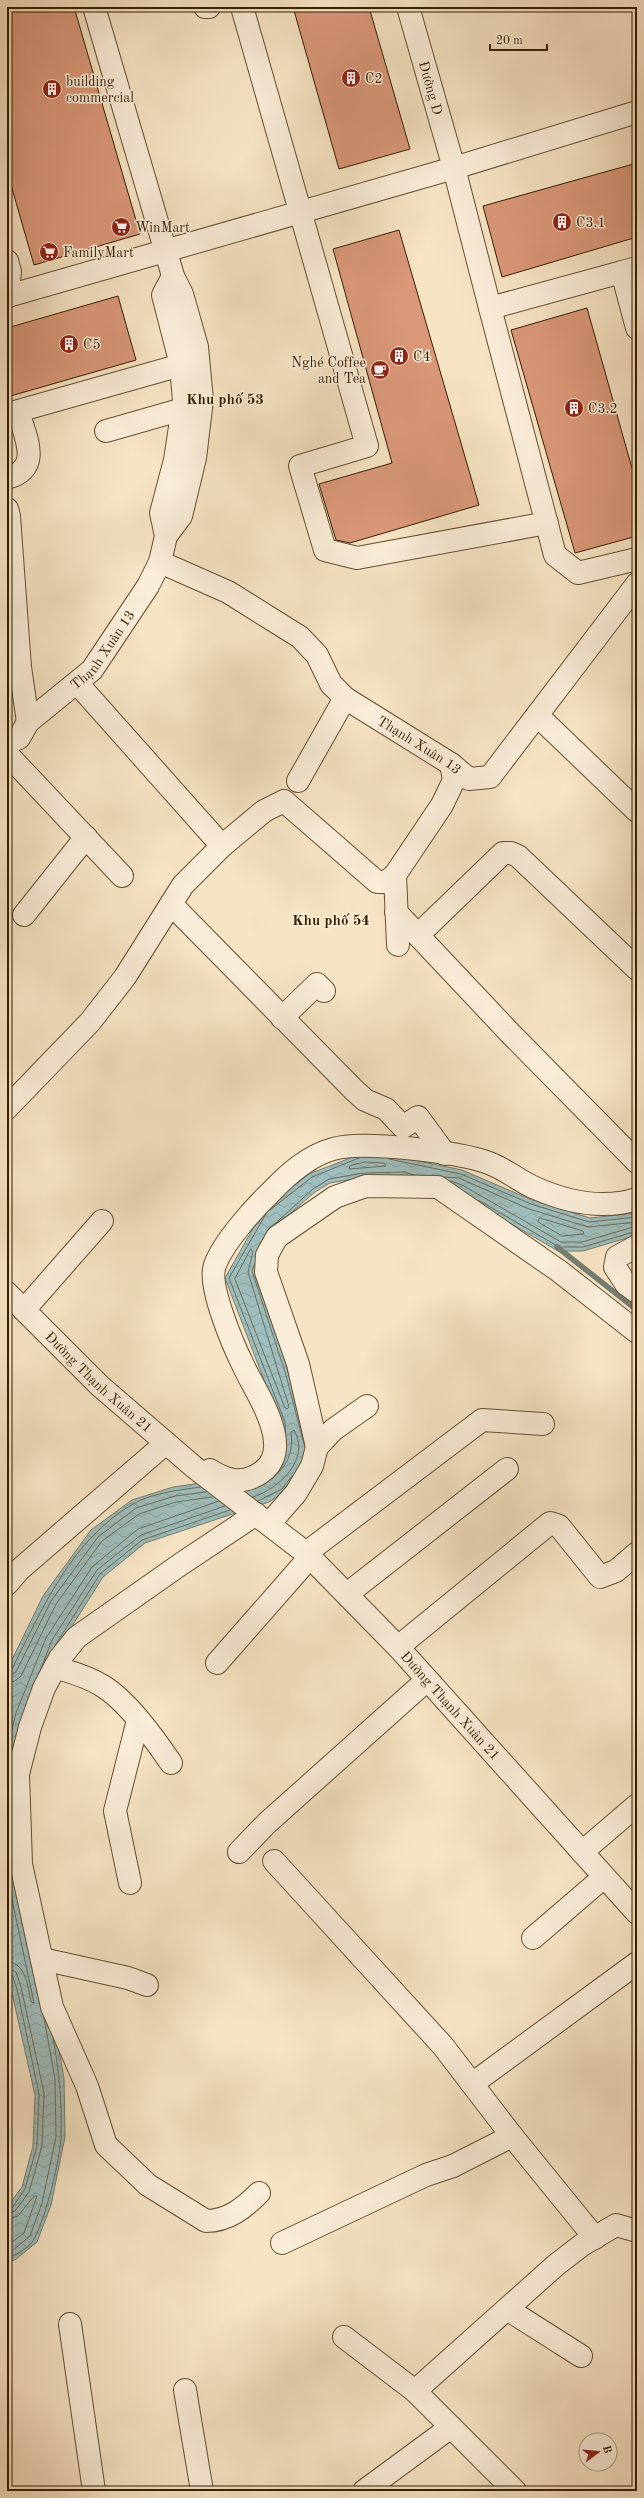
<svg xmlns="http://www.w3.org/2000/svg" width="644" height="2498" font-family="'Old Standard TT',serif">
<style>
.water{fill:url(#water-waves);stroke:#747e71}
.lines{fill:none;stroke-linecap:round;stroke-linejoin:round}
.shore{stroke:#696e5e;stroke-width:1}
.stream{stroke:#747e71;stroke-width:5.5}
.building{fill:#da9879;stroke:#331f00}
.minor-casing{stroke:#645031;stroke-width:24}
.minor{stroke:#faedd9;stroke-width:22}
.labels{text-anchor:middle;stroke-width:3;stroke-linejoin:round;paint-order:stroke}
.poi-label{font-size:14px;fill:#331f00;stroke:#faedd9;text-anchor:start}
.street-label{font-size:14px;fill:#331f00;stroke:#faedd9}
.neighbourhood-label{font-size:15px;font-weight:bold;fill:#331f00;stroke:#faedd9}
</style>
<defs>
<pattern id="water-waves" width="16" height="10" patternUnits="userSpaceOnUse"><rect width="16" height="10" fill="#9fbdbc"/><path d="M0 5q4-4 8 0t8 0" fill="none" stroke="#89a2a0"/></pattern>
</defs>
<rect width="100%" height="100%" fill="#f7e4c4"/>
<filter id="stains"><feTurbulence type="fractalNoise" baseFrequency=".005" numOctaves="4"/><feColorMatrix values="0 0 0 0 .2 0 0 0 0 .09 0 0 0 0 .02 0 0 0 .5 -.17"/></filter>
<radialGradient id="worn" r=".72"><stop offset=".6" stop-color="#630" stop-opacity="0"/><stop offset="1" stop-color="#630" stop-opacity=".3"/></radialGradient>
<path class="water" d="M363,1153L389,1155L462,1170L532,1200L590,1218L637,1213V1235L583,1251H558L458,1193L364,1177L330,1183L315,1192L271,1230L275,1326L309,1447L300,1473L285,1492L269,1502L145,1543L103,1577L60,1645L17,1774L47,1986L64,2078L65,2137L51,2205L37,2242L15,2260L7,2261V2207L22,2187L33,2146L35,2095L7,1971V1670L43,1596L91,1530L132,1500L173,1487L264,1474L269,1393L225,1278L264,1209L309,1174Z"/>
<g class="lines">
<path class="shore" d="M389,1159L461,1174L531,1204L589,1222L637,1217
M365,1162L384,1163L386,1166L349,1169L350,1166Z
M444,1177L459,1178L529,1209L588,1227L637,1222
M451,1181L462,1185L561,1242H582L637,1226
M478,1200L559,1247H583L637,1231
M270,1210L312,1177L359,1158
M266,1214L229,1278L285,1422L286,1450
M540,1218L583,1231L584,1234L562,1236L538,1222Z
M267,1231L313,1189L329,1179L364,1173L405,1172L414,1175
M251,1249L253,1252L248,1272L289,1407L287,1409L285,1408L235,1279Z
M255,1263L252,1271L286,1375L304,1444
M253,1497C279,1489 311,1459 294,1430L291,1432C293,1449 290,1461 277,1474
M258,1501L282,1489L292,1476
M56,1644L100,1574L142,1540L230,1510
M40,1671L52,1640L97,1570L141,1535L225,1506
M7,1672L12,1669C42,1609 72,1539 133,1504C152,1493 179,1490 201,1487
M7,1677L16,1672L51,1601L98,1537L136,1508L175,1496L206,1492
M7,1683L15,1681L21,1676L56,1604L102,1541L139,1514L176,1502L213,1497
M7,1749L16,1713L46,1638L92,1567L138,1529L219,1501
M7,1876L34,2003L31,2002C28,1987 26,1962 7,1962
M7,1968L16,1972L21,1987L44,2093L42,2146L29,2192L15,2211L7,2214
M7,1973L12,1975L17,1989L39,2094L37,2146L25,2189L12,2208L7,2209
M7,2220L18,2216L34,2196H37L24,2233L7,2246
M7,2252L12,2251L30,2236L42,2203L56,2137L55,2079L44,2018
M7,2257C16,2256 30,2247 34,2239C45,2220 61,2157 61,2135C62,2102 59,2070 53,2038"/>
<path class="stream" d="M557,1247L637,1310"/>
</g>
<path class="building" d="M7,7H74L140,234L34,265L7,171Z
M293,7H369L410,149L339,169Z
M637,163V237L502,277L483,206Z
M399,230L479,505L350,543L336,540L319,484L392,463L333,249Z
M118,296L136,360L7,397V328Z
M587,308L637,486V536L575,553L511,330Z"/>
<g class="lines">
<g class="minor-casing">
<g id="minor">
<path d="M205,7H209"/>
<path d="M242,7L367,446L300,466L325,550L357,558L547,523"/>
<path id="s1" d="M408,7L454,168L637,112"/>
<path d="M7,261L10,272L7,297"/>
<path d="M637,268L622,272L637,328"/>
<path d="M8,296L454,168L490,308L622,272"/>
<path d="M490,308L555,555L578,573L637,559"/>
<path d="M106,431L183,409"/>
<path d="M7,478C43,468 25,437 18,411L181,365"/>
<path d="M7,509L9,516L20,667L28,722"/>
<path d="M166,536L161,513L175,460L184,401L181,365L163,295L173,276"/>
<path id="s2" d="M160,562L228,592L300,637L317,655L331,684L345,698L451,764L469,779L490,777L637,584"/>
<path d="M77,683L222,846"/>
<path d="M538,716L637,811"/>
<path id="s3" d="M7,743L19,738L28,722L92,670L148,586L160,562L166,536L181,516L195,458L202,400L197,347L182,294L173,276L94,7"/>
<path d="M7,754L122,876"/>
<path d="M298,781L345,698"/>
<path d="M171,904L354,1090L365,1100L386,1109L403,1127L418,1117L445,1154"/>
<path d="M396,912L508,1031L637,1162"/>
<path d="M24,915L86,837"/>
<path d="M418,935L503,853H511L518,856L637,969"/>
<path d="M398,945L395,875L442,805L454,780L451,764"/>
<path d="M282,1018L317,984L324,991"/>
<path d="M7,1108L90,1022L125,977L183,885L222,846L264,811L284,801L377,882H386L395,875"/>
<path d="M637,1246L617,1257L615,1267L626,1284L637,1292"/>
<path id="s4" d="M7,1293L100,1386L194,1467L306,1553L398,1647L637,1913"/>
<path d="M24,1310L102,1221"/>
<path d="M317,1447L298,1364L266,1272L267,1255L277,1237L335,1197L366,1186L438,1187L559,1271L637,1332"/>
<path d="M210,1470C224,1479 238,1484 253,1477C301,1456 258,1397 244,1367C234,1347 207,1285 215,1265C223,1243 254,1208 271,1192C288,1174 308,1156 333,1149C362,1140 460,1152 489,1163C505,1169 518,1180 533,1187C566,1202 602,1210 637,1199"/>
<path d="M256,1514L181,1564L77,1637L60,1658L44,1688L30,1727L18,1774L21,1864L52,2007L87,2086L106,2145L148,2185L206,2221C228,2221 244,2208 259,2193"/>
<path d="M269,1524L296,1493L312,1466L317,1447L333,1430L367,1406"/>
<path d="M306,1553L482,1420L543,1424"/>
<path d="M7,1584L19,1570L166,1443"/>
<path d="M347,1594L507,1469"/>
<path d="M398,1647L550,1523L559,1526L600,1577L616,1571L637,1553"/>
<path d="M217,1663L310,1557"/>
<path d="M55,1667C70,1672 87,1676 101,1685C127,1700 154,1738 171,1763"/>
<path d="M239,1852L267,1823L427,1680"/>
<path d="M582,1852L637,1805"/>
<path d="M274,1861L443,2046L512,2136L595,2238"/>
<path d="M130,1883L115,1811L138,1720"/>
<path d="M533,1938L604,1877"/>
<path d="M42,1959L128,1978L147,1985"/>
<path d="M472,2084L637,1963"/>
<path d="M282,2243L426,2175L453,2166L512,2136"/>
<path d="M507,2309L581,2356"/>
<path d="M70,2324L94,2491"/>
<path d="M344,2337L415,2391L556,2265L582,2245L616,2225L637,2231"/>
<path d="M185,2390L202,2491"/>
<path d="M415,2391L515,2491"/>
<path d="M364,2491L451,2427"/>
</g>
</g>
<use href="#minor" class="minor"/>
</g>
<defs>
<g id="building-disc" transform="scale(1)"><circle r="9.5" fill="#8f2418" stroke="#faedd9"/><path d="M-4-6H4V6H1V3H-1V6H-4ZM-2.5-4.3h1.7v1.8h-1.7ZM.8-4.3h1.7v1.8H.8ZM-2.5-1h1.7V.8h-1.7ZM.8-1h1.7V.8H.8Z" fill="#fff"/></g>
<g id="supermarket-disc" transform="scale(1)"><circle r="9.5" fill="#8f2418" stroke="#faedd9"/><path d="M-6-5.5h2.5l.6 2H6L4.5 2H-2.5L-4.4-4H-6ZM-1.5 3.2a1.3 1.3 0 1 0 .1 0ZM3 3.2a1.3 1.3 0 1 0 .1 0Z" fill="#fff"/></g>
<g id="cafe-disc" transform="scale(1)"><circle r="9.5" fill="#8f2418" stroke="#faedd9"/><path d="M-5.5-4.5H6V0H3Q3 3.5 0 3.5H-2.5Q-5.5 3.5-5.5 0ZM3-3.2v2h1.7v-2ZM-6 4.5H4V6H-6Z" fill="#fff"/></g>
</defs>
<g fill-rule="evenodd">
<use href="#building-disc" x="351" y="78"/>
<use href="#building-disc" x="52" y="89"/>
<use href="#building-disc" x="562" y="222"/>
<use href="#supermarket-disc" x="121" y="227"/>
<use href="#supermarket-disc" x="49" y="252"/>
<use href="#building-disc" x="69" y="344"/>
<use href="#building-disc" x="399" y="356"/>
<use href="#cafe-disc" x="380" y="370"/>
<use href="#building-disc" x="574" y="408"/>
</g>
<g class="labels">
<g class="poi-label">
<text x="365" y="83">С2</text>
<text x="66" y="86">building<tspan x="66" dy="16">commercial</tspan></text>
<text x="576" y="227">С3.1</text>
<text x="135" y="232">WinMart</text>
<text x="63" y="257">FamilyMart</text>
<text x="83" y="349">C5</text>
<text x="413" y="361">C4</text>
<text x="366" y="367" text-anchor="end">Nghé Coffee<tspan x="366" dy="16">and Tea</tspan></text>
<text x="588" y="413">C3.2</text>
</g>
<g class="street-label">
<text dy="5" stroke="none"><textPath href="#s1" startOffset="84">Đường D</textPath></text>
<text dy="5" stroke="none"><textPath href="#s3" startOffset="136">Thạnh Xuân 13</textPath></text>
<text dy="5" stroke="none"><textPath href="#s2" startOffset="324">Thạnh Xuân 13</textPath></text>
<text dy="5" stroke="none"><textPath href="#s4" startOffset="128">Đường Thạnh Xuân 21</textPath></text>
<text dy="5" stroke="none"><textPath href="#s4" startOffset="607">Đường Thạnh Xuân 21</textPath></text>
</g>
<g class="neighbourhood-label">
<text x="225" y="404">Khu phố 53</text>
<text x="331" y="925">Khu phố 54</text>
</g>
</g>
<rect width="644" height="2498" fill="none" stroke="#f7e4c4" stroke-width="24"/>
<rect x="8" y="8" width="628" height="2482" fill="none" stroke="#331f00" stroke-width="2"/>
<rect x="12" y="12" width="620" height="2474" fill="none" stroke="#331f00"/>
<g transform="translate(598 2452) rotate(74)"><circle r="19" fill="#faedd9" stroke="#aa9b82"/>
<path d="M0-3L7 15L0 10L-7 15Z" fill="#8f2418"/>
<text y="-6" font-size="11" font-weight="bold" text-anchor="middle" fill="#331f00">B</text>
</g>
<path d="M490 44v6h57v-6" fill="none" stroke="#331f00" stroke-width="2"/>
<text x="496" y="44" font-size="12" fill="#331f00" stroke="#faedd9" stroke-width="3" paint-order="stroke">20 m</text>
<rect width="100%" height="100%" filter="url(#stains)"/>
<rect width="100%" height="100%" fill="url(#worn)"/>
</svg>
